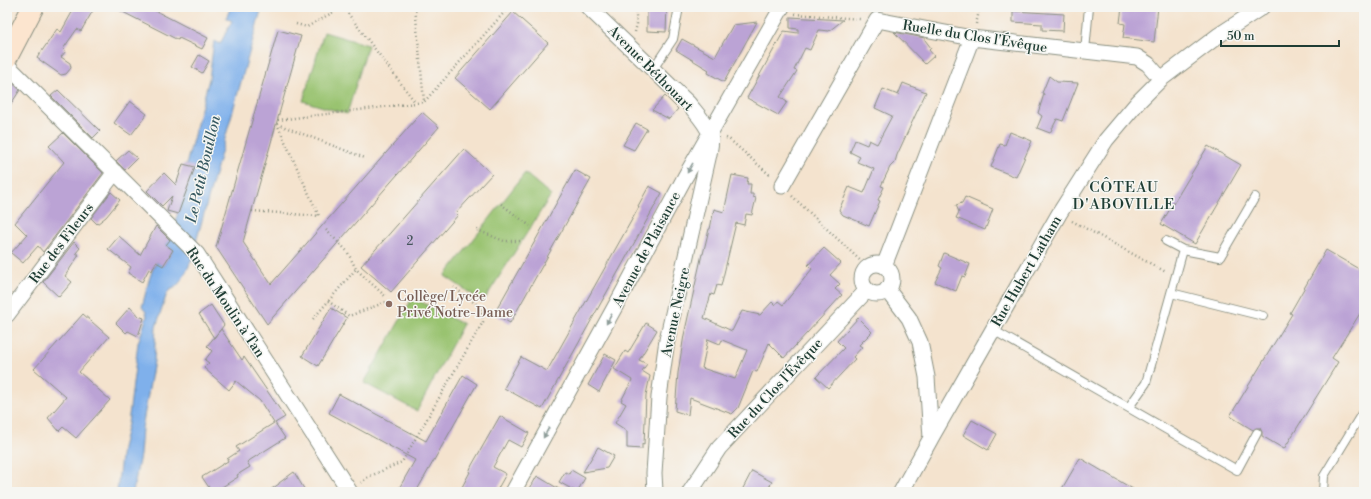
<svg xmlns="http://www.w3.org/2000/svg" width="1371" height="499" font-family="'Libre Bodoni',serif">
<style>
.green{fill:#99c370;stroke:#5c8052}
.water{fill:#7fb0eb;stroke:#4f7690}
.building{fill:#bba3d5;fill-rule:evenodd}
.lines{fill:none;stroke-linecap:round;stroke-linejoin:round}
.lane-casing{stroke:#8a9081;stroke-width:10}
.street-casing{stroke:#8a9081;stroke-width:17}
.secondary-casing{stroke:#8a9081;stroke-width:23}
.path{stroke:#8a9081;stroke-width:2.5;stroke-dasharray:1 3;stroke-linecap:butt}
.lane{stroke:#fff;stroke-width:8}
.street{stroke:#fff;stroke-width:15}
.secondary{stroke:#fce5cf;stroke-width:21}
.oneway{fill:#8f9e9a}
.education-dot{fill:#8d6e63;stroke:#f6f6f2;stroke-width:1.5}
.labels{text-anchor:middle;stroke-width:3;stroke-linejoin:round;paint-order:stroke}
.number-label{font-size:12px;fill:#46565c}
.street-label{font-size:14px;fill:#1f3d34;stroke:#f6f6f2}
.education-label{font-size:14px;fill:#785e54;stroke:#f6f6f2;text-anchor:start}
.water-label{font-size:15px;font-style:italic;fill:#375a62;stroke:#f6f6f2}
.neighbourhood-label{font-size:15px;letter-spacing:1px;fill:#1f3d34;stroke:#f6f6f2}
</style>
<rect width="100%" height="100%" fill="#f6f6f2"/>
<filter id="ink" filterUnits="userSpaceOnUse"><feTurbulence type="fractalNoise" baseFrequency=".025" numOctaves="2"/><feDisplacementMap in="SourceGraphic" scale="8" xChannelSelector="R" yChannelSelector="G"/><feConvolveMatrix kernelMatrix="1 2 1 2 8 2 1 2 1" color-interpolation-filters="sRGB"/></filter>
<filter id="wash" filterUnits="userSpaceOnUse"><feTurbulence type="fractalNoise" baseFrequency=".012" numOctaves="4" result="noise"/><feDisplacementMap in="SourceGraphic" scale="16" xChannelSelector="R" yChannelSelector="G"/><feGaussianBlur stdDeviation="0.9" result="paint"/><feColorMatrix in="noise" values="0 0 0 0 0 0 0 0 0 0 0 0 0 0 0 0 0 1.4 0 .05"/><feComposite in="paint" operator="in"/></filter>
<g filter="url(#wash)">
<rect width="100%" height="100%" fill="#f4e3ce"/>
<path class="green" d="M324,32L368,45L347,114L303,101Z
M525,173L551,195L483,302L445,276Z
M413,297L441,313L463,324L417,411L364,383Z"/>
<path class="water" d="M231,7H262L194,249L173,227L194,168L186,165L209,79L214,41L220,44L232,21L226,18Z
M173,234L193,254C190,265 183,282 173,289H171L167,293L156,327L154,361L142,428L140,455L133,492H117L122,448L128,424L138,343L147,316L146,312L142,307L149,280L152,271L157,262L163,266L173,250L166,245Z"/>
<g id="blocks">
<path class="building" d="M75,7H95L81,31L77,29L63,49L66,51L61,57L70,63L71,68L66,74L61,75L37,58L57,29L61,32Z
M113,7H148L208,38L202,49L179,38L178,40Z
M647,7H667L666,32L647,31Z
M1122,7H1158L1154,42L1123,38L1125,24L1120,23Z
M1013,11L1064,14L1063,31L1042,30V24L1013,22Z
M513,12L548,43L490,109L455,78Z
M790,17L843,20L829,31L819,30L810,50L805,48L794,70L797,71L780,97L787,102L778,115L747,98L784,31L798,33V29L790,28Z
M757,22L724,82L708,73L709,70L676,50L682,39L715,57L733,25Z
M278,30L301,36L243,242L271,284L422,112L439,127L267,324L216,247Z
M894,32L925,38V40L931,48L929,50L934,56L925,64Z
M199,55L209,61L202,73L192,67Z
M1049,76L1057,82L1078,83L1063,121L1057,119L1050,133L1037,128L1042,116L1038,113L1044,94L1042,93Z
M7,78L20,90L7,110Z
M903,83L926,92L897,155L895,162L890,167L881,186L884,187L878,200L880,201L869,226L843,215L839,210L849,187L864,193L874,169L857,162L860,157L850,152L855,140L867,145L869,140L877,144L892,116L875,108L883,89L898,95Z
M58,90L100,131L93,138L51,96Z
M665,96L678,109L669,119L652,110Z
M130,101L147,114L131,135L114,123Z
M636,123L647,129L634,150L623,145Z
M1010,132L1032,141L1016,177L991,167L1000,144L1005,145Z
M63,133L103,173L43,252L38,246L23,263L11,253L27,235L15,223L64,162L49,146Z
M1208,146L1241,165L1195,244L1161,224Z
M464,149L492,174L456,213L458,215L391,292L361,266Z
M128,150L137,158L125,170L116,161Z
M183,164L195,167L178,214L167,211L172,196L162,206L147,191L164,173L176,185Z
M575,170L591,179L510,323L494,314Z
M732,175L748,178L747,184H751L750,194H753V197L756,198L752,215L746,214L744,225L736,223L721,286L717,285L714,295L711,294L704,318L732,331L742,311L760,315L772,302L775,305L778,301L783,305L812,269L808,265L824,248L841,263L830,275L840,284L835,289L842,295L784,358L769,343L757,372L753,371L738,408L732,414L690,398L688,415L675,411L678,373L684,335L702,254H703L709,229H710L714,209L724,212ZM708,339L720,344L722,340L747,350L735,379L702,368Z
M649,186L662,193L542,409L504,388L521,357L547,371L639,207L638,206Z
M111,192L120,200L106,217L97,224L91,218Z
M965,197L993,209L985,230L956,218L959,212L956,205L962,203Z
M156,226L170,240L166,245L173,250L163,266L156,262L152,271L149,269L142,282L128,273L131,267L108,249L119,236L140,255Z
M74,242L80,248L76,253L79,255L65,276L72,282L59,297L43,282Z
M1326,250L1364,272V307L1332,358L1338,362L1284,449L1262,436V432L1260,428H1256L1253,430L1230,416L1292,314L1290,313Z
M944,253L970,264L965,277L962,276L956,291L935,282L942,268L939,266Z
M211,305L224,325L214,338L199,314Z
M130,307L138,316L144,318L138,336L128,331L126,333L116,323Z
M331,308L347,318L318,366L302,356Z
M83,314L109,337L79,372L110,400L76,438L63,427L59,431L48,418L66,397L34,369Z
M858,318L872,332L859,345L862,347L853,357L855,359L828,388L816,377L844,348L837,341Z
M646,323L657,330L639,360L647,364L642,371L650,376L646,395L644,445L642,444V449L627,448V431L615,423L626,404L621,401L632,380L614,369L625,351L628,353Z
M221,329L242,360L244,357L285,417L275,423L285,438L247,462L250,467L237,475L238,477L214,492H212L202,477L228,461L227,459L239,451L236,447L274,423L260,401L236,381L229,390L204,368L209,363L205,360L212,351L207,346Z
M605,354L616,360L599,392L588,385Z
M463,375L477,384L416,492H397L415,460L329,413L339,394L426,441Z
M500,416L529,433L521,447L508,440L493,467L506,474L496,492H461L463,487H462L470,472H469L472,465Z
M972,420L997,434L988,450L963,435Z
M598,447L614,456L607,468L583,472Z
M1080,458L1138,492H1060Z
M571,470L585,478L577,492L559,482L565,472L569,474Z
M752,471L772,482L766,492H741Z
M294,472L306,492H267L279,484V483Z
M537,476L564,492H528Z"/>
</g>
</g>
<g filter="url(#ink)">
<use href="#blocks" fill-opacity="0" stroke="#8a9081" stroke-width="1"/>
<g class="lines">
<g class="lane-casing">
<path id="lane" d="M1085,51L1089,7
M653,69L673,39L679,7
M1166,241L1183,250L1220,257L1255,197
M1171,293L1263,316
M993,330L1237,470L1257,433
M1129,407L1146,383L1183,250
M1323,492L1324,476L1364,410"/>
</g>
<g class="street-casing">
<path id="street" d="M588,7L689,104C696,113 706,123 710,134C712,140 710,148 709,154L667,340L659,397L654,473L655,492
M7,65L197,254L350,492
M782,186L877,20L972,38L1137,57L1148,64L1161,79
M862 279a15 15 0 1 1 30 0a15 15 0 1 1-30 0Z
M884,266L972,38
M887,289L909,318L920,342L927,377L931,438L901,492
M7,315L115,172
M931,438L1059,214L1106,140L1138,102L1161,79L1219,35L1262,7
M513,492L622,294L685,177L782,7
M690,492L719,448L867,290"/>
</g>
<g class="secondary-casing">
<path id="secondary" d="M7,57L33,7"/>
</g>
<path class="path" d="M343,7L415,102
M415,7L424,101
M795,14L860,19
M296,24L307,27L342,7
M976,24L980,7
M635,32L637,24L635,7
M278,120L424,102L509,7
M277,124L365,158
M726,138L729,139L771,176
M792,196L867,267
M501,204L530,226
M252,211L319,216L277,124
M1072,221L1166,272
M326,230L347,251L356,269
M477,230L504,241H521
M328,301L349,316L386,302
M313,319L356,269L386,297
M361,483L368,477L402,462L483,322L480,307L454,287"/>
<use href="#lane" class="lane"/>
<use href="#street" class="street"/>
<use href="#secondary" class="secondary"/>
</g>
<defs><path id="oneway-solid" d="M-6-.8H1V-3.2L6.5 0L1 3.2V.8H-6Z"/></defs>
<g class="oneway">
<use href="#oneway-solid" transform="translate(690 168) rotate(120)"/>
<use href="#oneway-solid" transform="translate(609 319) rotate(119)"/>
<use href="#oneway-solid" transform="translate(546 433) rotate(119)"/>
</g>
</g>
<circle class="education-dot" cx="389" cy="304" r="4"/>
<g class="labels">
<g class="number-label">
<text x="410" y="245">2</text>
</g>
<g class="street-label">
<text transform="translate(975 36) rotate(9)" y="5">Ruelle du Clos l'Évêque</text>
<text transform="translate(651 68) rotate(45)" y="5">Avenue Béthouart</text>
<text transform="translate(61 243) rotate(-53)" y="5">Rue des Fileurs</text>
<text transform="translate(646 249) rotate(-62)" y="5">Avenue de Plaisance</text>
<text transform="translate(1026 271) rotate(-60)" y="5">Rue Hubert Latham</text>
<text transform="translate(226 302) rotate(56)" y="5">Rue du Moulin à Tan</text>
<text transform="translate(675 312) rotate(-78)" y="5">Avenue Neigre</text>
<text transform="translate(775 388) rotate(-47)" y="5">Rue du Clos l'Évêque</text>
</g>
<g class="education-label">
<text x="397" y="301">Collège/ Lycée<tspan x="397" dy="16">Privé Notre-Dame</tspan></text>
</g>
<g class="water-label">
<text transform="translate(203 169) rotate(-77)" y="5">Le Petit Bouillon</text>
</g>
<g class="neighbourhood-label">
<text x="1124" y="192">CÔTEAU<tspan x="1124" dy="17">D'ABOVILLE</tspan></text>
</g>
</g>
<rect width="1371" height="499" fill="none" stroke="#f6f6f2" stroke-width="24"/>
<path d="M1221 40v6h118v-6" fill="none" stroke="#1f3d34" stroke-width="2"/>
<text x="1227" y="40" font-size="12" fill="#1f3d34" stroke="#f6f6f2" stroke-width="3" paint-order="stroke">50 m</text>
</svg>
